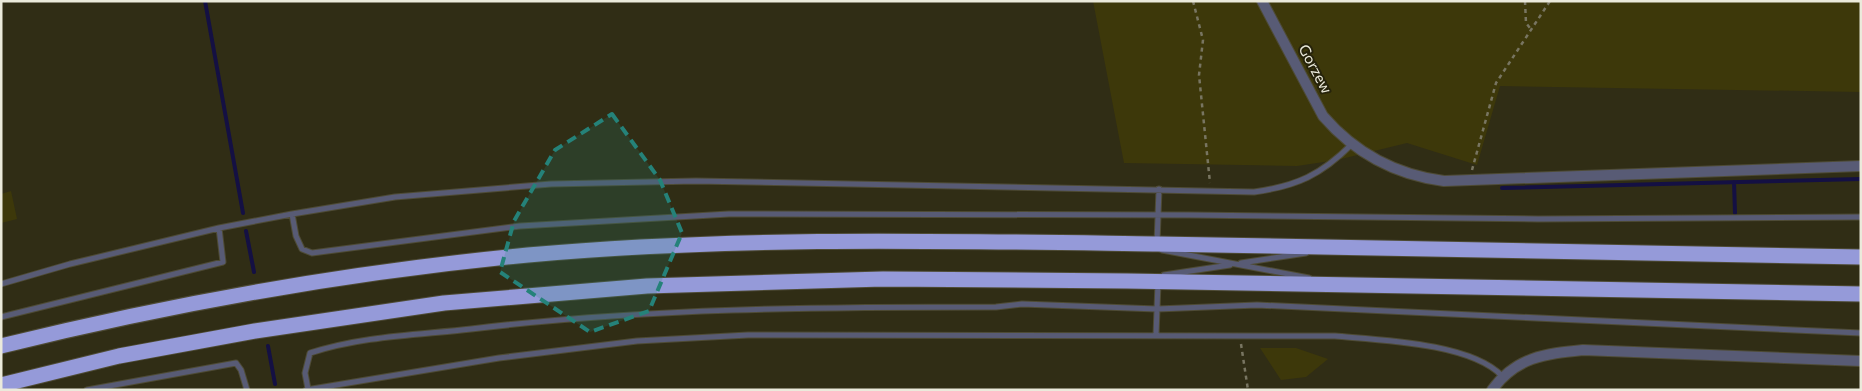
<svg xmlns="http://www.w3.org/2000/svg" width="1862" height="391" font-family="Commissioner,sans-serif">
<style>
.green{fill:#3d380a}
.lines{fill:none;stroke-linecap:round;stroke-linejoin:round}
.stream{stroke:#141043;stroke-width:4}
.lane-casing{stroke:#4e4b35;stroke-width:7}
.street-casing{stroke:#4e4b35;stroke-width:12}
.highway-casing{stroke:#4e4b35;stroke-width:17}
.path{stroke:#787561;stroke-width:2.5;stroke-dasharray:4 4;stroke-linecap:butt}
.lane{stroke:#585b75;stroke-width:5}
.street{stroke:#585b75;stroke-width:10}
.highway{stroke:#959ad9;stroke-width:15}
.marked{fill:#258279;fill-opacity:0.2;stroke:#258279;stroke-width:4;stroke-dasharray:10 6;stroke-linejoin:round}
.labels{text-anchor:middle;stroke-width:4;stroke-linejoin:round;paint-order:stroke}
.street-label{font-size:15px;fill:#ebeadb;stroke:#26230b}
</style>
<rect width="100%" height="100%" fill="#302d15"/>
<path class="green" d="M1093,1H1861V92L1500,86L1477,165L1407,143L1337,160L1297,166L1124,163Z
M11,191L17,219L1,223V194Z
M1260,348H1296L1328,359L1306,377L1281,380Z"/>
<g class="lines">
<path class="stream" d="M205,1L243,213
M1734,182L1735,213
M1502,188L1861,179
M246,231L254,272
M268,346L275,384"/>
<g class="lane-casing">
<path id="lane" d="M292,214L296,236L302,249L312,253L520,226L729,214L1190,215L1538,219L1861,217
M1157,243L1159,189
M1162,250L1309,278
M1241,263L1306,253
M1164,275L1230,265
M1,284L70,264L219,228L292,214L395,197L551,184L696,181L1254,192C1297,186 1321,175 1352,144
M1,317L223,262L219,228
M1156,335L1158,283
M308,389L305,373L310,353C362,336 417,335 471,329C645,308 820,307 996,307L1022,304L1157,309L1257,305L1861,333
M87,390L236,363L241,370L247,390
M306,390L499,358L637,341L748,335L1335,336C1380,340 1471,343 1502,376"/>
</g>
<g class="street-casing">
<path id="street" d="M1262,1L1323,116C1355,153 1397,175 1444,181L1861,166
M1492,390C1516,357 1544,354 1583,350L1861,361"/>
</g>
<g class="highway-casing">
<path id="highway" d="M1,346C175,303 350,272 528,255C737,236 947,241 1157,244C1391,248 1626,252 1861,257
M1,385L119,356L255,331L444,303L647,286L883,279L1127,281L1861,294"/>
</g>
<path class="path" d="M1193,1L1203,40L1199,75L1210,183
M1525,1L1526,23L1530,28
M1472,170L1496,83L1550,1
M1241,344L1248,390"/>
<use href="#lane" class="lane"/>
<use href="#street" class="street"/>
<use href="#highway" class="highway"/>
</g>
<path class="marked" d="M612,114L660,180L682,233L649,311L590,332L500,272L514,221L555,150Z"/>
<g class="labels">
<g class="street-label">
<text transform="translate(1315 69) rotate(62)" y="5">Gorzew</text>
</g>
</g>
<rect width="1862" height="391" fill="none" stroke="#ebeadb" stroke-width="5"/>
</svg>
